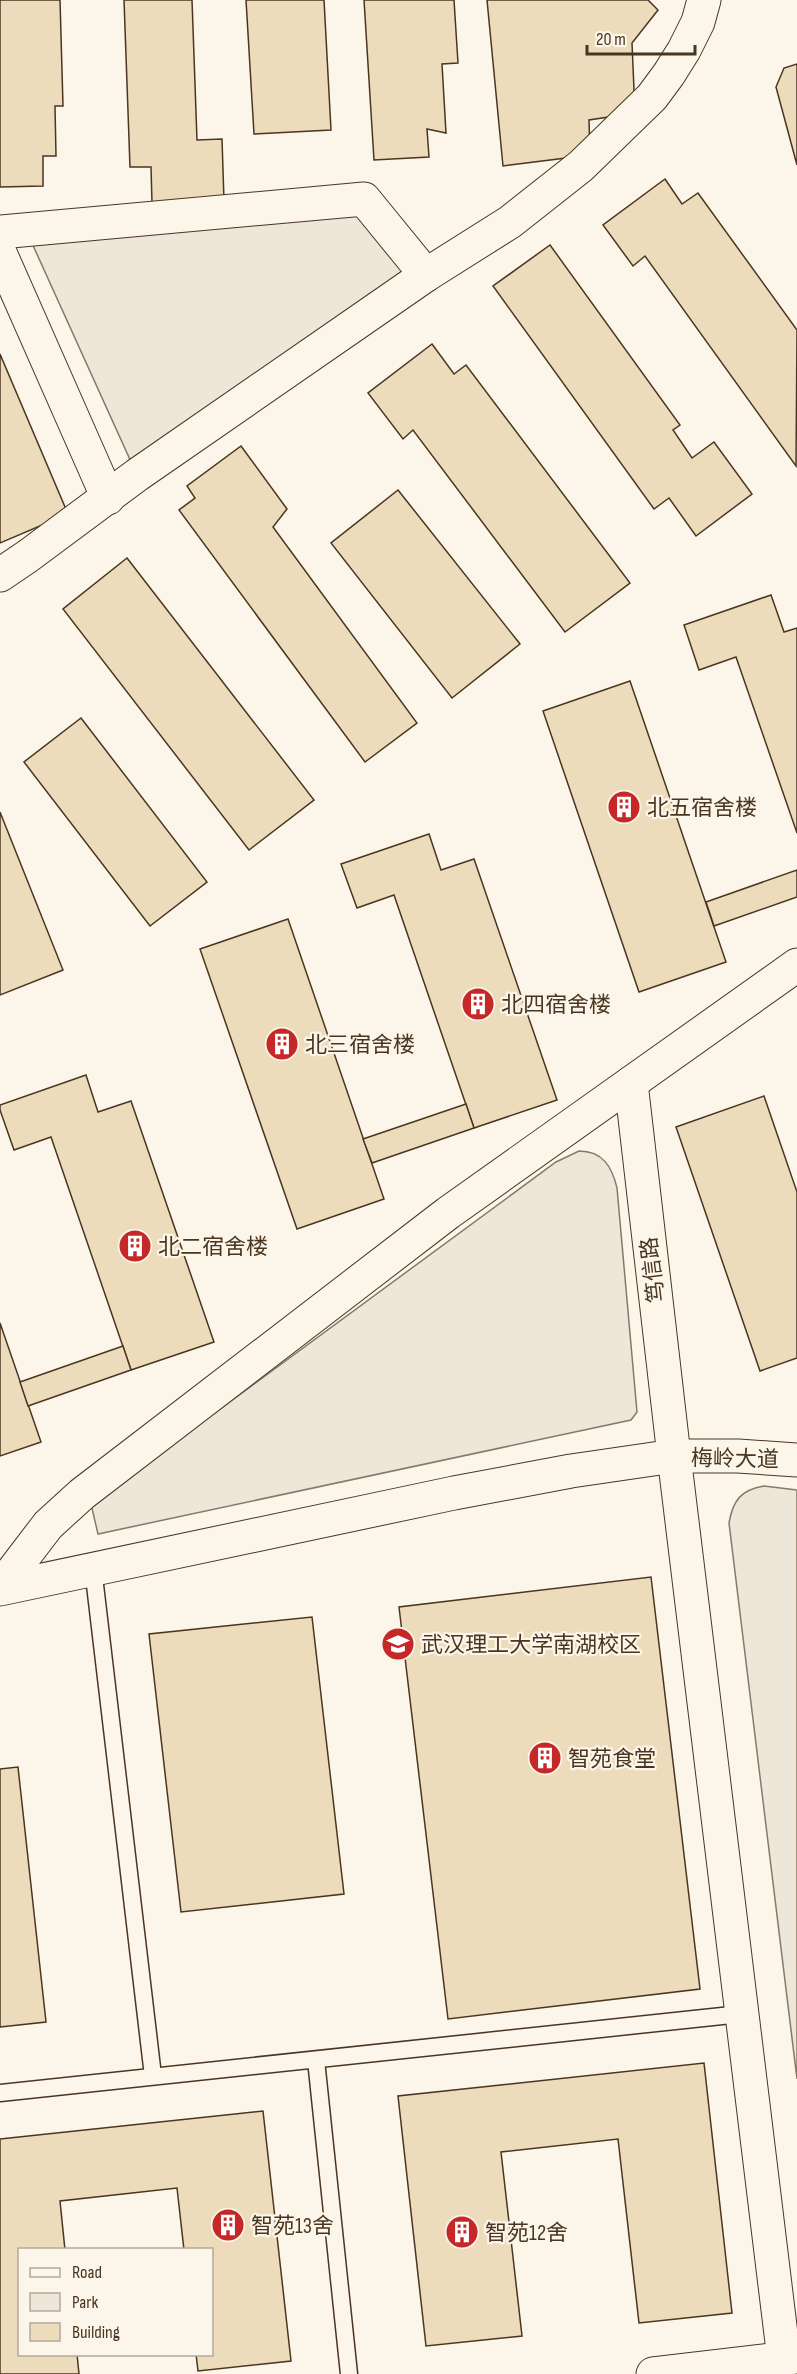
<svg xmlns="http://www.w3.org/2000/svg" width="797" height="2374" font-family="'Sofia Sans Condensed','Noto Sans SC',sans-serif">
  <style>
    .green { fill: #ede6d9; stroke: #887966; stroke-width: 1.5 }
    .building { fill: #ecdcbc; stroke: #4a3520; stroke-width: 1.5 }
    .lines { fill: none; stroke-linecap: round; stroke-linejoin: round }
    .lane-casing { stroke: #4a3520; stroke-width: 19 }
    .street-casing { stroke: #4a3520; stroke-width: 35 }
    .lane { stroke: #fbf6e9; stroke-width: 16 }
    .street { stroke: #fbf6e9; stroke-width: 33 }
    .labels { text-anchor: middle; stroke-width: 4.5; stroke-linejoin: round; paint-order: stroke }
    .poi-label { font-size: 22px; fill: #4a3520; stroke: #fbf6e9; text-anchor: start }
    .street-label { font-size: 22px; fill: #4a3520; stroke: #fbf6e9 }
  </style>
  <rect width="100%" height="100%" fill="#fbf6e9"/>
  <g class="green">
    <path d="M 364,199 L 426,275 L 137,475 L 26,230 Z"/>
    <path d="M 579,1151 C 603,1151 612,1167 617,1188 L 637,1412 L 631,1420 L 98,1534 L 91,1504 L 556,1162 Z"/>
    <path d="M 764,1486 L 797,1490 L 797,2079 L 729,1523 C 733,1500 741,1490 764,1486 Z"/>
  </g>
  <g class="building">
    <path d="M 0,0 L 60,0 L 63,106 L 55,106 L 56,156 L 43,156 L 43,186 L 0,187 Z"/>
    <path d="M 124,0 L 192,0 L 197,140 L 222,139 L 224,201 L 152,203 L 151,167 L 130,167 Z"/>
    <path d="M 246,0 L 324,0 L 331,130 L 254,134 Z"/>
    <path d="M 364,0 L 454,0 L 458,63 L 442,64 L 446,133 L 427,129 L 429,157 L 374,160 Z"/>
    <path d="M 487,0 L 648,0 L 658,10 L 632,43 L 635,113 L 589,120 L 590,155 L 503,166 Z"/>
    <path d="M 797,64 L 797,165 L 776,87 L 784,68 Z"/>
    <path d="M 665,179 L 682,204 L 698,193 L 797,330 L 796,466 L 645,256 L 633,266 L 603,225 Z"/>
    <path d="M 550,245 L 680,425 L 673,430 L 692,458 L 714,442 L 752,494 L 696,536 L 669,498 L 654,509 L 493,286 Z"/>
    <path d="M 432,344 L 454,374 L 466,365 L 630,583 L 565,632 L 413,430 L 403,439 L 368,393 Z"/>
    <path d="M 0,354 L 68,514 L 0,543 Z"/>
    <path d="M 241,446 L 287,509 L 273,527 L 417,723 L 365,762 L 179,510 L 195,498 L 187,486 Z"/>
    <path d="M 398,490 L 520,644 L 452,698 L 331,543 Z"/>
    <path d="M 127,558 L 314,800 L 249,850 L 63,609 Z"/>
    <path d="M 771,595 L 784,632 L 797,628 L 797,833 L 736,657 L 699,670 L 684,625 Z"/>
    <path d="M 630,681 L 726,962 L 639,992 L 543,711 Z"/>
    <path d="M 81,718 L 207,882 L 150,926 L 24,762 Z"/>
    <path d="M 0,812 L 63,970 L 0,995 Z"/>
    <path d="M 429,834 L 441,870 L 474,859 L 557,1100 L 474,1128 L 394,895 L 357,908 L 341,864 Z"/>
    <path d="M 797,870 L 797,897 L 714,926 L 706,902 Z"/>
    <path d="M 288,919 L 384,1199 L 297,1229 L 200,949 Z"/>
    <path d="M 86,1075 L 98,1112 L 131,1101 L 214,1342 L 131,1370 L 51,1137 L 14,1150 L 0,1110 L 0,1105 Z"/>
    <path d="M 764,1096 L 797,1192 L 797,1358 L 760,1371 L 676,1127 Z"/>
    <path d="M 466,1104 L 474,1128 L 372,1163 L 363,1139 Z"/>
    <path d="M 0,1323 L 41,1442 L 0,1456 Z"/>
    <path d="M 123,1346 L 131,1370 L 28,1406 L 20,1382 Z"/>
    <path d="M 651,1577 L 700,1989 L 448,2019 L 399,1607 Z"/>
    <path d="M 312,1617 L 344,1894 L 181,1912 L 149,1634 Z"/>
    <path d="M 18,1767 L 46,2022 L 0,2027 L 0,1769 Z"/>
    <path d="M 704,2063 L 732,2313 L 639,2323 L 618,2139 L 501,2152 L 522,2336 L 426,2346 L 398,2096 Z"/>
    <path d="M 263,2111 L 291,2361 L 198,2371 L 196,2354 L 212,2354 L 212,2250 L 184,2250 L 177,2188 L 60,2201 L 65,2250 L 20,2250 L 20,2354 L 77,2354 L 79,2374 L 0,2374 L 0,2139 Z"/>
  </g>
  <g class="lines">
    <defs>
      <g id="lane">
        <path d="M 93,1568 L 153,2076"/>
        <path d="M 316,2060 L 349,2374"/>
        <path d="M 0,2093 L 741,2014"/>
      </g>
      <g id="street">
        <path d="M 0,232 L 364,199 L 426,275"/>
        <path d="M 0,253 L 108,498"/>
        <path d="M 0,575 L 28,556 L 137,475 L 426,275 L 510,222 L 581,166 L 652,97 L 669,74 L 684,50 L 698,22 L 704,0"/>
        <path d="M 631,1083 L 674,1456 L 784,2359"/>
        <path d="M 0,1588 L 48,1525 L 82,1494 L 448,1213 L 797,965"/>
        <path d="M 0,1589 L 454,1493 L 571,1471 L 674,1456 L 738,1456 L 797,1460"/>
        <path d="M 653,2374 L 797,2357"/>
      </g>
    </defs>
    <use href="#lane" class="lane-casing"/>
    <use href="#street" class="street-casing"/>
    <use href="#lane" class="lane"/>
    <use href="#street" class="street"/>
  </g>
  <defs>
    <symbol id="building-disc" viewBox="-11 -11 22 22"><circle r="9.5" fill="#c62828" stroke="#fbf6e9"/><path d="M-4-6H4V6H1V3H-1V6H-4ZM-2.5-4.3h1.7v1.8h-1.7ZM.8-4.3h1.7v1.8H.8ZM-2.5-1h1.7V.8h-1.7ZM.8-1h1.7V.8H.8Z" fill="#fff"/></symbol>
    <symbol id="university-disc" viewBox="-11 -11 22 22"><circle r="9.5" fill="#c62828" stroke="#fbf6e9"/><path d="M0-5L7-2L0 1L-7-2ZM-4 1L0 2.5L4 1V4Q0 6-4 4Z" fill="#fff"/></symbol>
  </defs>
  <g fill-rule="evenodd">
    <use href="#building-disc" x="605" y="788" width="38" height="38"/>
    <use href="#building-disc" x="459" y="985" width="38" height="38"/>
    <use href="#building-disc" x="263" y="1025" width="38" height="38"/>
    <use href="#building-disc" x="116" y="1227" width="38" height="38"/>
    <use href="#university-disc" x="379" y="1625" width="38" height="38"/>
    <use href="#building-disc" x="526" y="1739" width="38" height="38"/>
    <use href="#building-disc" x="209" y="2206" width="38" height="38"/>
    <use href="#building-disc" x="443" y="2213" width="38" height="38"/>
  </g>
  <g class="labels">
    <g class="poi-label">
      <text x="647" y="815">北五宿舍楼</text>
      <text x="501" y="1012">北四宿舍楼</text>
      <text x="305" y="1052">北三宿舍楼</text>
      <text x="158" y="1254">北二宿舍楼</text>
      <text x="421" y="1652">武汉理工大学南湖校区</text>
      <text x="568" y="1766">智苑食堂</text>
      <text x="251" y="2233">智苑13舍</text>
      <text x="485" y="2240">智苑12舍</text>
    </g>
    <g class="street-label">
      <text transform="translate(652 1270) rotate(-97)" y="8">笃信路</text>
      <text transform="translate(735 1458) rotate(1)" y="8">梅岭大道</text>
    </g>
  </g>
  <rect x="18" y="2248" width="195" height="108" fill="#fbf6e9" stroke="#b4a999" stroke-width="1.5"/>
  <rect x="30" y="2268" width="30" height="9" fill="#fbf6e9" stroke="#b4a999" stroke-width="1.5"/>
  <text x="72" y="2278" font-size="18" fill="#4a3520">Road</text>
  <rect x="30" y="2293" width="30" height="18" fill="#ede6d9" stroke="#b4a999" stroke-width="1.5"/>
  <text x="72" y="2308" font-size="18" fill="#4a3520">Park</text>
  <rect x="30" y="2323" width="30" height="18" fill="#ecdcbc" stroke="#b4a999" stroke-width="1.5"/>
  <text x="72" y="2338" font-size="18" fill="#4a3520">Building</text>
  <path d="M587 45v9h108v-9" fill="none" stroke="#4a3520" stroke-width="3"/>
  <text x="596" y="45" font-size="18" fill="#4a3520" stroke="#fbf6e9" stroke-width="4.5" paint-order="stroke">20 m</text>
</svg>
